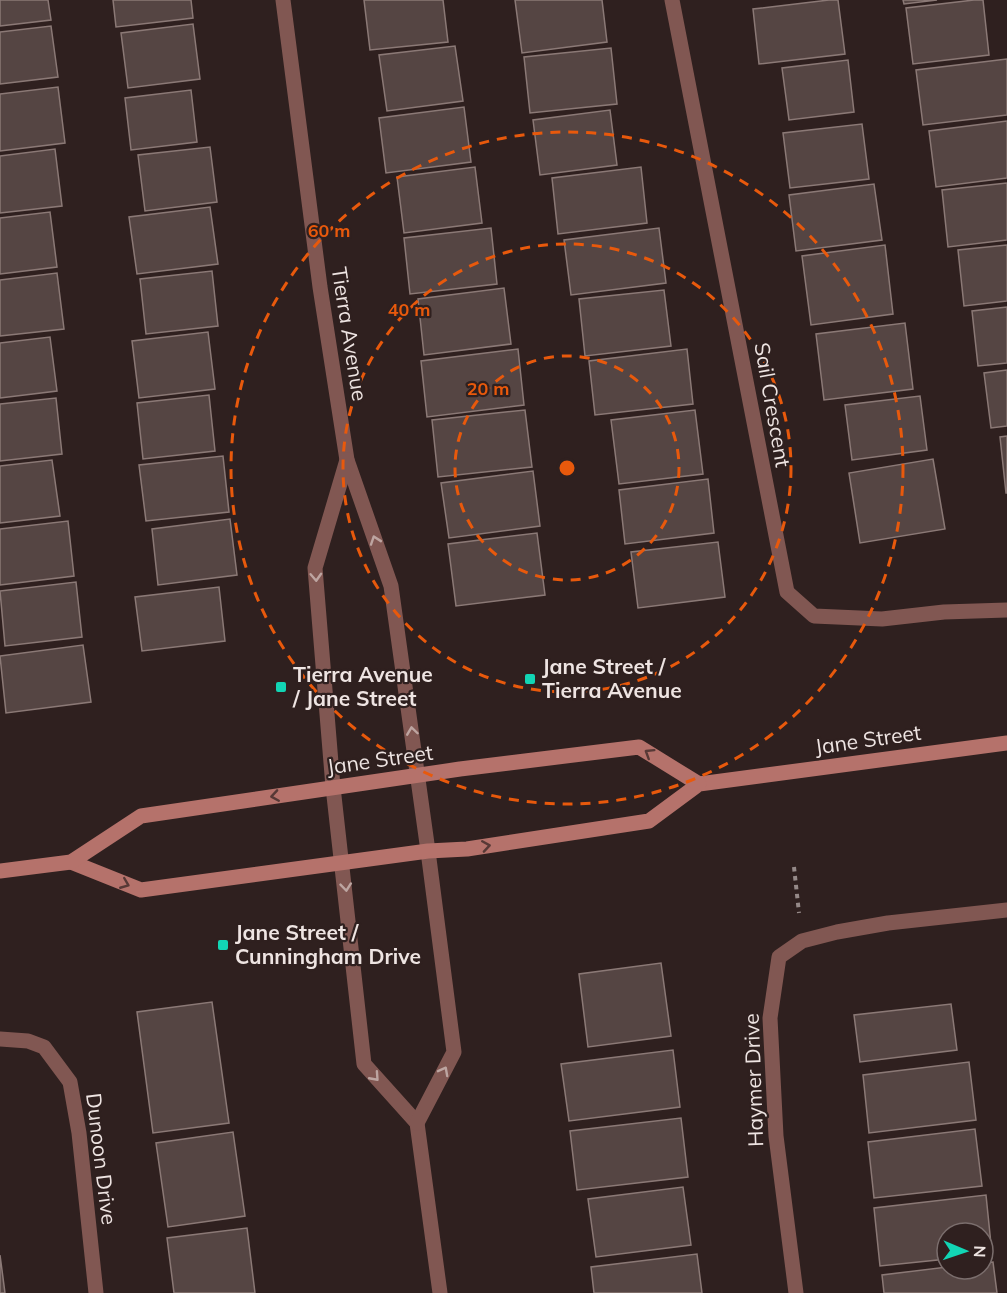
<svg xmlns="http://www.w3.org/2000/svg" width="1007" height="1293" font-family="Mulish,sans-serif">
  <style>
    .building { fill: #554543; stroke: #8b7976; stroke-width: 1.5 }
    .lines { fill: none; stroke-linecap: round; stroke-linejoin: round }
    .path { stroke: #958988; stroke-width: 4; stroke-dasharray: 4.5 4.5; stroke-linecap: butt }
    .minor { stroke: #815752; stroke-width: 15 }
    .tertiary { stroke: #815752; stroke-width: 15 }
    .secondary { stroke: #b5726b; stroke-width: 15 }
    .oneway { stroke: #bda5a1 }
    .oneway2 { stroke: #573936 }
    .ring { fill: none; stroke: #e8590c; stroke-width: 3; stroke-dasharray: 10 8 }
    .poi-dot { fill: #12d5b4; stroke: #2f201f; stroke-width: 2 }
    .labels { text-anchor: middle; stroke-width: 4.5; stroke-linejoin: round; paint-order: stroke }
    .street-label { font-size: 21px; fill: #eee4e2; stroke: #2f201f }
    .poi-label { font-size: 21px; font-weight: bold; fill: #eee4e2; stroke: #2f201f; text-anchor: start }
    .centre { fill: #e8590c; stroke: #2f201f; stroke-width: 3 }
    .ring-label { font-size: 18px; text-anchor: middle; font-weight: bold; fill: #e8590c; stroke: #2f201f; stroke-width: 4.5; stroke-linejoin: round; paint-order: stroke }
  </style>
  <rect width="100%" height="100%" fill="#2f201f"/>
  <g class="building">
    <path d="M 0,0 L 48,0 L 51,20 L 0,26 Z"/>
    <path d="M 113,0 L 191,0 L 193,18 L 116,27 Z"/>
    <path d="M 364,0 L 443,0 L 448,42 L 370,50 Z"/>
    <path d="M 515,0 L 602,0 L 607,42 L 522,53 Z"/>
    <path d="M 829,0 L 838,0 L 845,54 L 759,64 L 753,9 Z"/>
    <path d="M 903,0 L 937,0 L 904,4 Z"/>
    <path d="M 974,0 L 983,0 L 989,55 L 913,64 L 906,8 Z"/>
    <path d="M 193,24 L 200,79 L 128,88 L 121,33 Z"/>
    <path d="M 51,26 L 58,77 L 0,84 L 0,32 Z"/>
    <path d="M 455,46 L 463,101 L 387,111 L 379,55 Z"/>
    <path d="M 611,48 L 617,104 L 530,113 L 524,57 Z"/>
    <path d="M 1007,59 L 1007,115 L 923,125 L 916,70 Z"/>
    <path d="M 848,60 L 854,112 L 789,120 L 782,68 Z"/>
    <path d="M 58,87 L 65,143 L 0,151 L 0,94 Z"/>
    <path d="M 191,90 L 197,142 L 131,150 L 125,98 Z"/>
    <path d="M 464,107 L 471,162 L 386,173 L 379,118 Z"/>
    <path d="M 610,110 L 617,165 L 540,175 L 533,120 Z"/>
    <path d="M 1007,121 L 1007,178 L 936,187 L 929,131 Z"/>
    <path d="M 862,124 L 869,179 L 790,188 L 783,133 Z"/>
    <path d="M 210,147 L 217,202 L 145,211 L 138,155 Z"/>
    <path d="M 55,149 L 62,206 L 0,213 L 0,156 Z"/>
    <path d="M 475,167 L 482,223 L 404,233 L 397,177 Z"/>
    <path d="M 641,167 L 647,223 L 558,234 L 552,178 Z"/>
    <path d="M 1007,183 L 1007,240 L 948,247 L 942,190 Z"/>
    <path d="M 874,184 L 882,240 L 796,251 L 789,195 Z"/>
    <path d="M 210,207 L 218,264 L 137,274 L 129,217 Z"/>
    <path d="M 50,212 L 57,267 L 0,274 L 0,218 Z"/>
    <path d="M 491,228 L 497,284 L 410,294 L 404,238 Z"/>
    <path d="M 659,228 L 666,283 L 571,295 L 564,240 Z"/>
    <path d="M 885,245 L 893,314 L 811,325 L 802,256 Z"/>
    <path d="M 1007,245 L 1007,301 L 964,306 L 958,250 Z"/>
    <path d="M 212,271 L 218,326 L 146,334 L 140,279 Z"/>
    <path d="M 57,273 L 64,329 L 0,336 L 0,280 Z"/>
    <path d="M 504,288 L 511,344 L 424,355 L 418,299 Z"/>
    <path d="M 664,290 L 671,346 L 585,356 L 579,299 Z"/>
    <path d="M 1007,307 L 1007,363 L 978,366 L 972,311 Z"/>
    <path d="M 905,323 L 913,389 L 824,400 L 816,334 Z"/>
    <path d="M 208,332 L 215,389 L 139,398 L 132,341 Z"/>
    <path d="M 50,337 L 57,391 L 0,398 L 0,343 Z"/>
    <path d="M 518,349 L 524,405 L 427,417 L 421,361 Z"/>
    <path d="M 687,349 L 693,404 L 595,415 L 589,361 Z"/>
    <path d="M 1007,370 L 1007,426 L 991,428 L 984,373 Z"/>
    <path d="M 209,395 L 215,451 L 143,459 L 137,403 Z"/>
    <path d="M 920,396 L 927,450 L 852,460 L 845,405 Z"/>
    <path d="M 56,398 L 62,454 L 0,461 L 0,404 Z"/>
    <path d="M 525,410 L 532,467 L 438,477 L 432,420 Z"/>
    <path d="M 695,410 L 703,474 L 619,484 L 611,420 Z"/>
    <path d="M 1007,436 L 1007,493 L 1006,493 L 1000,437 Z"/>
    <path d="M 223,456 L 229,512 L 146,521 L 139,465 Z"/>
    <path d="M 933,459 L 945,529 L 860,543 L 849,473 Z"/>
    <path d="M 52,460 L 60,516 L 0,523 L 0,466 Z"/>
    <path d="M 533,471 L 540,526 L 449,538 L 441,483 Z"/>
    <path d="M 708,479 L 714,533 L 625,544 L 619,490 Z"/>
    <path d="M 230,519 L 237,575 L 158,585 L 152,529 Z"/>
    <path d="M 68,521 L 74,576 L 0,585 L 0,529 Z"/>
    <path d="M 537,533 L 545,595 L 456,606 L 448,544 Z"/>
    <path d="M 718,542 L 725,597 L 638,608 L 631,552 Z"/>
    <path d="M 76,582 L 82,637 L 5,646 L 0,591 Z"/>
    <path d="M 219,587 L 225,641 L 142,651 L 135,597 Z"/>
    <path d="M 83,645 L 91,702 L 6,713 L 0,656 Z"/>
    <path d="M 661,963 L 671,1036 L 588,1047 L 579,974 Z"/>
    <path d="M 212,1002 L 229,1123 L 153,1133 L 137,1012 Z"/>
    <path d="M 951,1004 L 957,1050 L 860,1062 L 854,1015 Z"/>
    <path d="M 673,1050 L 680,1107 L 569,1121 L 561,1064 Z"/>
    <path d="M 969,1062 L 976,1120 L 869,1133 L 863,1075 Z"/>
    <path d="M 681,1118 L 688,1177 L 577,1190 L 570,1131 Z"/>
    <path d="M 975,1129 L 982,1186 L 874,1198 L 868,1142 Z"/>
    <path d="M 233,1132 L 245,1216 L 168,1227 L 156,1143 Z"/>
    <path d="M 683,1187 L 691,1245 L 596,1257 L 588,1199 Z"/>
    <path d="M 986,1195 L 992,1254 L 983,1255 L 983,1233 L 947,1233 L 947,1259 L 880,1266 L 874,1208 Z"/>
    <path d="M 247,1228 L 255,1293 L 174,1293 L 167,1238 Z"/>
    <path d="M 697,1254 L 702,1293 L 594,1293 L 591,1267 Z"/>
    <path d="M 0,1255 L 5,1293 L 0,1293 Z"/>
    <path d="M 993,1262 L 997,1293 L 884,1293 L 882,1275 L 947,1267 L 947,1269 L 983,1269 L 983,1263 Z"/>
  </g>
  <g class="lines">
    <path class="path" d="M 794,867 L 799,913"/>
    <g class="minor">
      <path d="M 283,0 L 320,287 L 347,460 L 391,586 L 428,851"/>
      <path d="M 672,0 L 787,592 L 814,616 L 882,619 L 944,612 L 1007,610"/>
      <path d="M 333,787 L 315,568 L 347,460"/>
      <path d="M 0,1039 L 28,1041 L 44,1047 L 70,1082 L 79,1133 L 96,1293"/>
      <path d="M 796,1293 L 776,1136 L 770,1018 L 779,957 L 802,941 L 837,932 L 888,923 L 1007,910"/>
    </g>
    <g class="tertiary">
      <path d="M 333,787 L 364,1064 L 417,1123 L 440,1293"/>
      <path d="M 417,1123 L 454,1052 L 428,851"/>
    </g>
    <g class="secondary">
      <path d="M 71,862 L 141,890 L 428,851 L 467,849 L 649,821 L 699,784 L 1007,743"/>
      <path d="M 0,871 L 71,862 L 141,816 L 460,769 L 639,747 L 699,784"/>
    </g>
  </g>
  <defs><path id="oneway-chevron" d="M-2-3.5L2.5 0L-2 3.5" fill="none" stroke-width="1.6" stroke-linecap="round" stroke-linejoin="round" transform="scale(1.5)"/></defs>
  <g class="oneway">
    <use href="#oneway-chevron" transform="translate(375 540) rotate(-109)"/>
    <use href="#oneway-chevron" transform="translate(316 577) rotate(87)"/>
    <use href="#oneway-chevron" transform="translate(412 731) rotate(-98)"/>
    <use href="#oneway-chevron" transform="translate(346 887) rotate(84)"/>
    <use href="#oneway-chevron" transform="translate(444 1071) rotate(-62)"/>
    <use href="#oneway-chevron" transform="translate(375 1077) rotate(48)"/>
  </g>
  <g class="oneway2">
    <use href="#oneway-chevron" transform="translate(649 753) rotate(-148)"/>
    <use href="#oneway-chevron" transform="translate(275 796) rotate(171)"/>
    <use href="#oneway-chevron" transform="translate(486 846) rotate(-9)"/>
    <use href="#oneway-chevron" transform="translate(125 884) rotate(22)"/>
  </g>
  <g class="ring">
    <circle cx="567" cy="468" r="112"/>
    <circle cx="567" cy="468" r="224"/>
    <circle cx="567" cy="468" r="336"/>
  </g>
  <g class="poi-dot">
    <rect x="524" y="673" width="12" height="12" rx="3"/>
    <rect x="275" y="681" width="12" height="12" rx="3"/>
    <rect x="217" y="939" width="12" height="12" rx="3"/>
  </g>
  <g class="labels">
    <g class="street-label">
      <text transform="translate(349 334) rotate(81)" y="7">Tierra Avenue</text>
      <text transform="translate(772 405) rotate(80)" y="7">Sail Crescent</text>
      <text transform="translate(868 740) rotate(-8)" y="7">Jane Street</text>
      <text transform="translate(380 760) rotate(-8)" y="7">Jane Street</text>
      <text transform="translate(754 1080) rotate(-92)" y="7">Haymer Drive</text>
      <text transform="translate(101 1159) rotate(83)" y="7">Dunoon Drive</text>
    </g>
    <g class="poi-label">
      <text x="542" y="674">Jane Street /<tspan x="542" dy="24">Tierra Avenue</tspan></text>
      <text x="293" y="682">Tierra Avenue<tspan x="293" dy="24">/ Jane Street</tspan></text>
      <text x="235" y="940">Jane Street /<tspan x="235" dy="24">Cunningham Drive</tspan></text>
    </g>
  </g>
  <circle cx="567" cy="468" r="9" class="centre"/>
  <g class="ring-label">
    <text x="329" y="237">60 m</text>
    <text x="409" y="316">40 m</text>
    <text x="488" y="395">20 m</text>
  </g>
  <g transform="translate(965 1251) rotate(92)"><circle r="28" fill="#2f201f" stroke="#7b6e6d" stroke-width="1.5"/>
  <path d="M0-4.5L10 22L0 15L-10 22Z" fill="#12d5b4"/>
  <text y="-9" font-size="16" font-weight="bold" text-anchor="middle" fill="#eee4e2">N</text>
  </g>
</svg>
